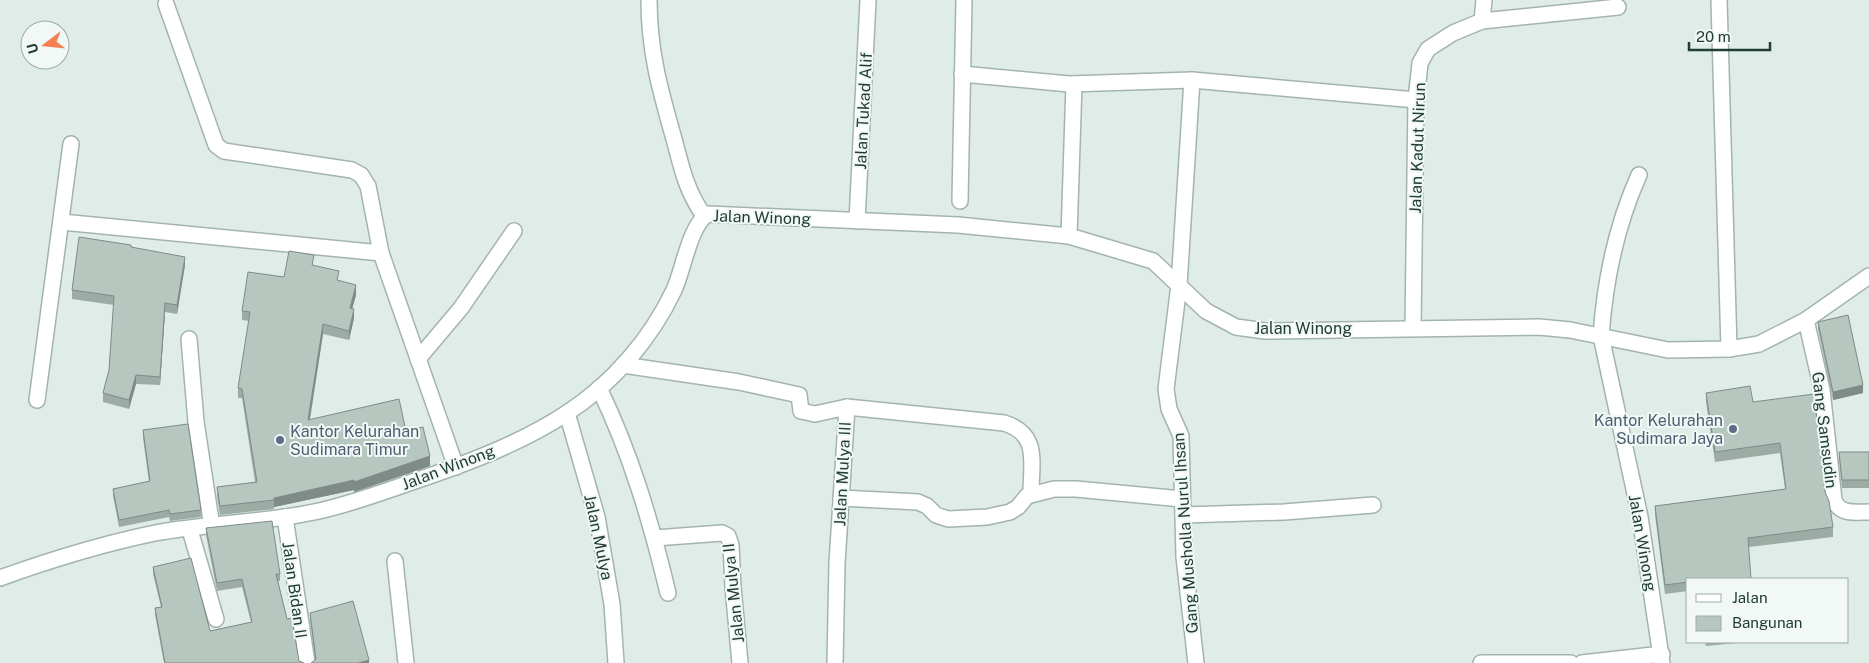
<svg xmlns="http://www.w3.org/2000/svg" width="1869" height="663" font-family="'Public Sans',sans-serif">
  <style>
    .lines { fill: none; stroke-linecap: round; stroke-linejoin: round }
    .street-casing { stroke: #a3b4ae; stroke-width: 18 }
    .street { stroke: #fff; stroke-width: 15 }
    .wall { fill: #9daba5 }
    .shaded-wall { fill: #7f8b86 }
    .building { fill: #b6c7c0; stroke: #7f8b86 }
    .service-dot { fill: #5c6f8a; stroke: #f1f8f5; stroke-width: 2 }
    .labels { text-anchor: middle; stroke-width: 4; stroke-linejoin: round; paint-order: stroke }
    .street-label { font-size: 16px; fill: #203d36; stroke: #f1f8f5 }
    .service-label { font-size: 16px; fill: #4e5e75; stroke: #f1f8f5; text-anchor: end }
  </style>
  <rect width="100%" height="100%" fill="#e0ece7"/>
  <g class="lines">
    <defs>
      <g id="street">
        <path d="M 649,0 C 649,51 660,90 674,139 C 682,169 686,190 704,216"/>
        <path d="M 1719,0 L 1729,349"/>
        <path d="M 166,4 L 216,145 L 224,151 L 352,170 L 361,175 L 368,186 L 381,253 L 456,467"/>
        <path d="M 1482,21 L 1484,0"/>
        <path d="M 962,74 L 1069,84 L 1192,80 L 1416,100"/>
        <path d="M 1192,80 L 1179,285 L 1166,389 L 1169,409 L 1181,436 L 1184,557 L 1196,663"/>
        <path d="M 1639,175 C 1616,226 1605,280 1601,336 L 1640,517 L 1662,663"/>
        <path d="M 960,201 L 964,0"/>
        <path d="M 857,221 L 868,0"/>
        <path d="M 62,222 L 381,253"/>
        <path d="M 1069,236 L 1074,84"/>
        <path d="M 1806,320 L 1822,390 L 1834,500 C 1840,515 1855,512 1869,512"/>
        <path d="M 1413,327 L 1416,100 L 1420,63 L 1428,49 L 1453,33 L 1482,21 L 1618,7"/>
        <path d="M 189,339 L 196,422 L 212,527"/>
        <path d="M 418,359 L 461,308 L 514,231"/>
        <path d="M 623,365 L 739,382 L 799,395 L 801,411 L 815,414 L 847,407 L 1004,423 C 1040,434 1031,462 1031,494"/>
        <path d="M 599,388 C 631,454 651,522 668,593"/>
        <path d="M 37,400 L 71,144"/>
        <path d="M 567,413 L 597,517 L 612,604 L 616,663"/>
        <path d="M 841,498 L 918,502 L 927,506 L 936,515 L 948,519 L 987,517 L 1010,512 L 1018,507 L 1027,496 L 1054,489 L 1076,489 L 1182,499"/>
        <path d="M 1183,515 L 1284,512 L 1373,505"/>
        <path d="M 285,517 L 307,663"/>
        <path d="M 190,530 L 216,619"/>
        <path d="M 655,538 L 722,533 L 728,536 L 731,545 L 733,587 L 740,663"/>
        <path d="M 395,561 L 406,663"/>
        <path d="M 0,578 C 50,560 102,544 155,533 C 209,523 265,523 319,511 C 350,504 381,493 412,482 C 465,464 520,444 567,413 C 612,384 651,339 674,290 C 683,271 690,224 708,214 L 958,225 L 1069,236 L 1153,261 L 1206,311 L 1236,327 L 1265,331 L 1539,327 L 1570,330 L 1668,350 L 1729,349 L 1759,344 L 1806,320 L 1869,276"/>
        <path d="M 835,663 L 837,563 L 847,407"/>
        <path d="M 1481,663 L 1571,663"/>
        <path d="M 1582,663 L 1662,654"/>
      </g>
    </defs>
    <use href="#street" class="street-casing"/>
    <use href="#street" class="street"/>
  </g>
  <g class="wall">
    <path d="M 131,247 L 185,265 L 177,314 L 165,312 L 160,385 L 136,384 L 129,409 L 103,402 L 103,393 L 109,370 L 114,305 L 72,299 L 72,290 Z"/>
    <path d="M 313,266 L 339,281 L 356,295 L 352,308 L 354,318 L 349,340 L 323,334 L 310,420 L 406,431 L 430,466 L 354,492 L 354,490 L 274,507 L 274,509 L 220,515 L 217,496 L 217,487 L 255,482 L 242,398 L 238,398 L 238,388 L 249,321 L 242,320 L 242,311 L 284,277 Z"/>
    <path d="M 1818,322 L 1863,393 L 1833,400 L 1818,329 Z"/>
    <path d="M 1706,393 L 1753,402 L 1825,492 L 1833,527 L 1833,537 L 1749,547 L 1688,579 L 1688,591 L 1665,594 L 1655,515 L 1655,506 L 1785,489 L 1780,453 L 1715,462 L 1706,402 Z"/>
    <path d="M 143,430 L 201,510 L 201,517 L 170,521 L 169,517 L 119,527 L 113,496 L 113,489 L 149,482 L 143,438 Z"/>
    <path d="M 1839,452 L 1869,452 L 1869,488 L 1842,488 L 1839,460 Z"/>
    <path d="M 206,528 L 280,574 L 280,581 L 278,581 L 287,619 L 299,661 L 304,663 L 164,663 L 155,615 L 155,608 L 161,607 L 153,574 L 153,567 L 210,631 L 251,622 L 242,587 L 217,591 L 206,535 Z"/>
    <path d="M 310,613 L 369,663 L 315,659 L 310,620 Z"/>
    <path d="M 1705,642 L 1747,642 L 1706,646 Z"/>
  </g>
  <g class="shaded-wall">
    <path d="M 185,257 L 185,265 L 177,314 L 177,305 Z"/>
    <path d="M 356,285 L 356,295 L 350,317 L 350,308 Z"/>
    <path d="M 165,303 L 165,312 L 160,385 L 160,377 Z"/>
    <path d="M 354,309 L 354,318 L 349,340 L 349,331 Z"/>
    <path d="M 323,324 L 323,334 L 308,429 L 308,420 Z"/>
    <path d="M 136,375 L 136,384 L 129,409 L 129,400 Z"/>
    <path d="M 1863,385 L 1863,393 L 1833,400 L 1833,392 Z"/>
    <path d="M 430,456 L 430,466 L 354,492 L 354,482 Z"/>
    <path d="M 354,480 L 354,490 L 274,507 L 274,498 Z"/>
    <path d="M 369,660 L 369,663 L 358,663 Z"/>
  </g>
  <g class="building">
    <path d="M 79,237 L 131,245 L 131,247 L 185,257 L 177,305 L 165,303 L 160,377 L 136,375 L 129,400 L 103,393 L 109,370 L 114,296 L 72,290 Z"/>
    <path d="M 289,251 L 314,255 L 312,265 L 339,271 L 337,280 L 356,285 L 350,308 L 354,309 L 349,331 L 323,324 L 308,420 L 399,399 L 406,431 L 423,427 L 430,456 L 354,482 L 354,480 L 274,498 L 274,500 L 220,506 L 217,487 L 257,482 L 242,389 L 238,388 L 250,312 L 242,311 L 248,272 L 284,277 Z"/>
    <path d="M 1848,315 L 1863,385 L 1833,392 L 1818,322 Z"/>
    <path d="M 1750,386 L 1753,402 L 1814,394 L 1825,492 L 1829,501 L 1833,527 L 1748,538 L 1751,579 L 1688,579 L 1688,582 L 1665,585 L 1655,506 L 1786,489 L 1780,443 L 1715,452 L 1706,393 Z"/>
    <path d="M 188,424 L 201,510 L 170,514 L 169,510 L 119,520 L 113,489 L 150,481 L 143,430 Z"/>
    <path d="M 1839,452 L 1869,452 L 1869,480 L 1842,480 Z"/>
    <path d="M 272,521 L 280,574 L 276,574 L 287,619 L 292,618 L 299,661 L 304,663 L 165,663 L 155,608 L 162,607 L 153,567 L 191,558 L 210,631 L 252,622 L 242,579 L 217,583 L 206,528 Z"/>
    <path d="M 353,601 L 369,660 L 358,663 L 311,663 L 316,659 L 310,613 Z"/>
  </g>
  <g class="service-dot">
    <circle cx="1733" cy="429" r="5"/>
    <circle cx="280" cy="440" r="5"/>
  </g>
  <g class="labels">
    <g class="street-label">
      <text transform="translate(863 111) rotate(-87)" y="6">Jalan Tukad Alif</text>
      <text transform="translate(1417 148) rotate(-88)" y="6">Jalan Kadut Nirun</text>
      <text transform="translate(762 217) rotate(2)" y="6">Jalan Winong</text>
      <text x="1303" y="334">Jalan Winong</text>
      <text transform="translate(1825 430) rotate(83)" y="6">Gang Samsudin</text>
      <text transform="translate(448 467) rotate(-21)" y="6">Jalan Winong</text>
      <text transform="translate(842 474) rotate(-87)" y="6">Jalan Mulya III</text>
      <text transform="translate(1185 533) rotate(-94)" y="6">Gang Musholla Nurul Ihsan</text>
      <text transform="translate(599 537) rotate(78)" y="6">Jalan Mulya</text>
      <text transform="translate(1643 543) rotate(80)" y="6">Jalan Winong</text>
      <text transform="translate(295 590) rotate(82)" y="6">Jalan Bidan II</text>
      <text transform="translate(733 593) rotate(-96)" y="6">Jalan Mulya II</text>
    </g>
    <g class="service-label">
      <text x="1723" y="426">Kantor Kelurahan<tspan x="1723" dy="18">Sudimara Jaya</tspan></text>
      <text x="290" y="437" text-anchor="start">Kantor Kelurahan<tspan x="290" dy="18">Sudimara Timur</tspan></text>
    </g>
  </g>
  <rect x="1686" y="578" width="162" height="65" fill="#f1f8f5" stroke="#9dada9"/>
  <rect x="1696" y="594" width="25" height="8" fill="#ffffff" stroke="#9dada9"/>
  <text x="1732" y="603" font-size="15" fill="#203d36">Jalan</text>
  <rect x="1696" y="616" width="25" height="15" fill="#b6c7c0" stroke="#9dada9"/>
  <text x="1732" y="628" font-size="15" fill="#203d36">Bangunan</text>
  <g transform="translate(45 45) rotate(254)"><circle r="24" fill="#f1f8f5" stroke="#9dada9"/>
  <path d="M0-4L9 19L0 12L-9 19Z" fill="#f87f52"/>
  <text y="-8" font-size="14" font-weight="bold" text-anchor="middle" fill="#203d36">U</text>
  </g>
  <path d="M1689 42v8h81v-8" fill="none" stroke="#203d36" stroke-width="2.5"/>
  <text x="1696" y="42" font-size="15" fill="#203d36" stroke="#f1f8f5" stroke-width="4" paint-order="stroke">20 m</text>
</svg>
